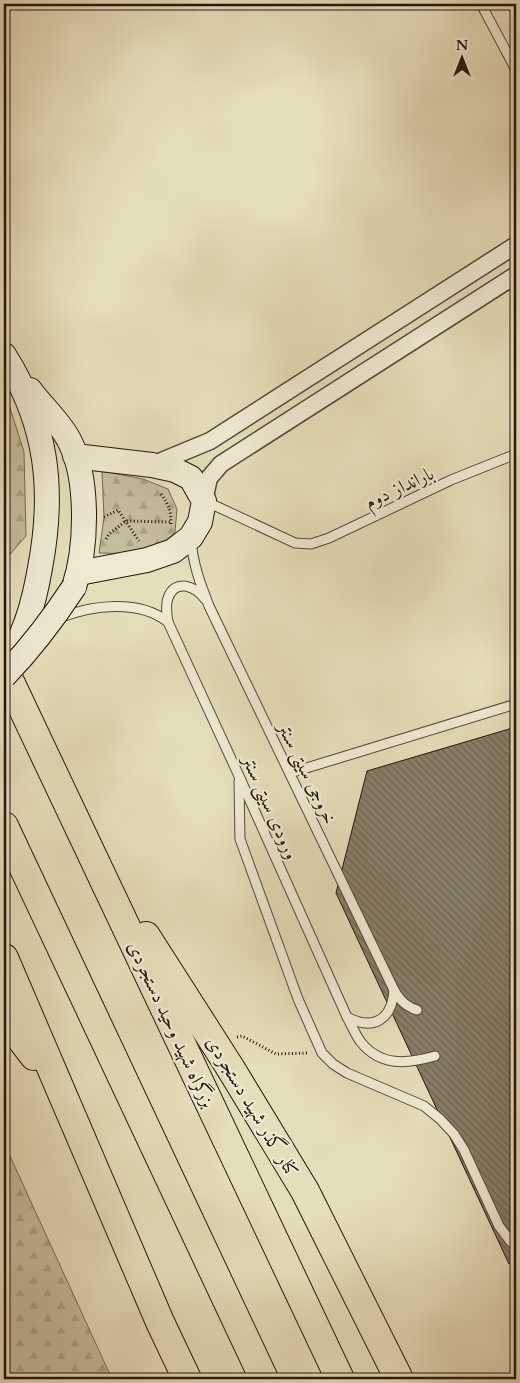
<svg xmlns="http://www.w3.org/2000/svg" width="520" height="1383" font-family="Cardo,Amiri,serif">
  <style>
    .forest { fill: url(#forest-firs); stroke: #746856 }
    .building { fill: url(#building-back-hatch); stroke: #23160e }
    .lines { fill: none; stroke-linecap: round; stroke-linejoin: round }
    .service-casing { stroke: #544839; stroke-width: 11 }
    .minor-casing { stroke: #544839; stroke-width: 19 }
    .secondary-casing { stroke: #23160e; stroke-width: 26 }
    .trunk-casing { stroke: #23160e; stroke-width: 30 }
    .path { stroke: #23160e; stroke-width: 3; stroke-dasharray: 1 2.5; stroke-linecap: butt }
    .service { stroke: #efe9d2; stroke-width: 9 }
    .minor { stroke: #efe9d2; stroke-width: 16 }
    .secondary { stroke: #efe9d2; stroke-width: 24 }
    .trunk { stroke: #e6ddba; stroke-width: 28 }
    .secondary-bridge-casing { stroke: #23160e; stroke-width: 26; stroke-linecap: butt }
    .secondary-bridge { stroke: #efe9d2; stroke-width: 24 }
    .labels { text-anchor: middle; stroke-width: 4.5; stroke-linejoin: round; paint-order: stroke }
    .street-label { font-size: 19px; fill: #23160e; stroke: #efe9d2 }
  </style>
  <defs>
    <pattern id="forest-firs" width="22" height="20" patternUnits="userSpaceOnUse" patternTransform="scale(1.25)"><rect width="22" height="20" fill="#c5bb9d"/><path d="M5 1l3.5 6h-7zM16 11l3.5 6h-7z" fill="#a9a086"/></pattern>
    <pattern id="building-back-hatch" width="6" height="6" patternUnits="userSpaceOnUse" patternTransform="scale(1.25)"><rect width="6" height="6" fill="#887d67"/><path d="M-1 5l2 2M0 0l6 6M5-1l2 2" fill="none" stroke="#6f6553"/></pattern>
  </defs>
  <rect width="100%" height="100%" fill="#e6ddba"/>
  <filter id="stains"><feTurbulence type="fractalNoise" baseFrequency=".004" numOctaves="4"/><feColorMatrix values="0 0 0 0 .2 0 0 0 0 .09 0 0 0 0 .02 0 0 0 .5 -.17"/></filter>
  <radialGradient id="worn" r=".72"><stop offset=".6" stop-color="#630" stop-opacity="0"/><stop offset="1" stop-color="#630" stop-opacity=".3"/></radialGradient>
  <g class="forest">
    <path d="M 4,389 L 24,452 L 26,536 L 4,561 Z"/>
    <path d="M 102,471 L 143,479 L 168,489 L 177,509 L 175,532 L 160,546 L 134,554 L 99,553 L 104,517 Z"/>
    <path d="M 4,1143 L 112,1379 L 4,1379 Z"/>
  </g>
  <path class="building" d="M 516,727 L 516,1262 L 509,1264 L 336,893 L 367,771 Z"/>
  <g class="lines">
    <defs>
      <g id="service">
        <path d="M 481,4 L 516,70"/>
        <path d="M 205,501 L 295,543 L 311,544 L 329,538 L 451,480 L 516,454"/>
        <path d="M 191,540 C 193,564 200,583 209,606 L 394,990 C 400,1000 405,1006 417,1010"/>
        <path d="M 59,618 C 92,605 139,599 168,622 L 239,776 L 347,1017 C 351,1024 355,1034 360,1041 C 380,1067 407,1064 435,1056"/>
        <path d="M 168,622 C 167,614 165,606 168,598 C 175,578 195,586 205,599"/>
        <path d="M 290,773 L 516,704"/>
        <path d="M 239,781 L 240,839 L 298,999 L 322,1053 L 333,1064 L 347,1073 L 424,1106 L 440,1119 L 454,1134 L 464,1150 L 499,1226 L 511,1242 L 516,1244"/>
        <path d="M 347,1017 C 373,1031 392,1020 394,990"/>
      </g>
      <g id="minor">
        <path d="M 152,465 L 210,441 L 516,245"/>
        <path d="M 204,501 L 209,478 L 221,464 L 516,275"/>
      </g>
      <g id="secondary">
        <path d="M 4,355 C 47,423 55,489 40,568 C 33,608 25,633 4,668"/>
        <path d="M 30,390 C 43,408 61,423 70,442 C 89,480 87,548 74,587"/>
        <path d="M 75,456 L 152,465 L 175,470 L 191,478 L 204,501 L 200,522 L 191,537 L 173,551 L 147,560 L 79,573"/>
      </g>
      <g id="trunk">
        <path d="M 4,669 L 340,1379"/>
        <path d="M 4,826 L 264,1379"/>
        <path d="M 146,936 L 231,1069 L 305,1191 L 399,1379"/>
        <path d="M 4,958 L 160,1322 L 187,1379"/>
        <path d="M 4,1017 L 34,1056"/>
      </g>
    </defs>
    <use href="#service" class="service-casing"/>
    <use href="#minor" class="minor-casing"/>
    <use href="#secondary" class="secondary-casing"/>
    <use href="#trunk" class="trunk-casing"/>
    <g class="path">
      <path d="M 161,494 C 169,505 171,511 171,525"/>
      <path d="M 104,517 L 118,510 L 139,541"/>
      <path d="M 106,539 L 109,534 L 126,521 L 171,522"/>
      <path d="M 237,1037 L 242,1036 L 276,1054 L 308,1053"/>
    </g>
    <use href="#service" class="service"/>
    <use href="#minor" class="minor"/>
    <use href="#secondary" class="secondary"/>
    <use href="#trunk" class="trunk"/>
    <defs>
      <path id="secondary-bridge" d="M 4,676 C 31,648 53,619 74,587"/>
    </defs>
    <use href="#secondary-bridge" class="secondary-bridge-casing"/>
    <use href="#secondary-bridge" class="secondary-bridge"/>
  </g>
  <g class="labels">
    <g class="street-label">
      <text transform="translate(399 487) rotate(-25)" y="7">بارانداز دوم</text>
      <text transform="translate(308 773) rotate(64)" y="7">خروجی سیتی سنتر</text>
      <text transform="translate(271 807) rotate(66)" y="7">ورودی سیتی سنتر</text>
      <text transform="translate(172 1024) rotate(65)" y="7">بزرگراه شهید وحید دستجردی</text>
      <text transform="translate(253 1106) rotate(59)" y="7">کنار گذر شهید دستجردی</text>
    </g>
  </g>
  <rect width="520" height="1383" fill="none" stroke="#e6ddba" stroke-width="20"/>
  <rect x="5" y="5" width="510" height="1373" fill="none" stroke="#23160e" stroke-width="2.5"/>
  <rect x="10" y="10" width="500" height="1363" fill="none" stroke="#23160e"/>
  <g transform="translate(462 58)" stroke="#efe9d2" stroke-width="4" paint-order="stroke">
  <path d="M0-4L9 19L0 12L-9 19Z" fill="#23160e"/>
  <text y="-8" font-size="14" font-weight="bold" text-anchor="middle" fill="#23160e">N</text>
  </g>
  <rect width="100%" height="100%" filter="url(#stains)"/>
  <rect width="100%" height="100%" fill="url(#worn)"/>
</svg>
